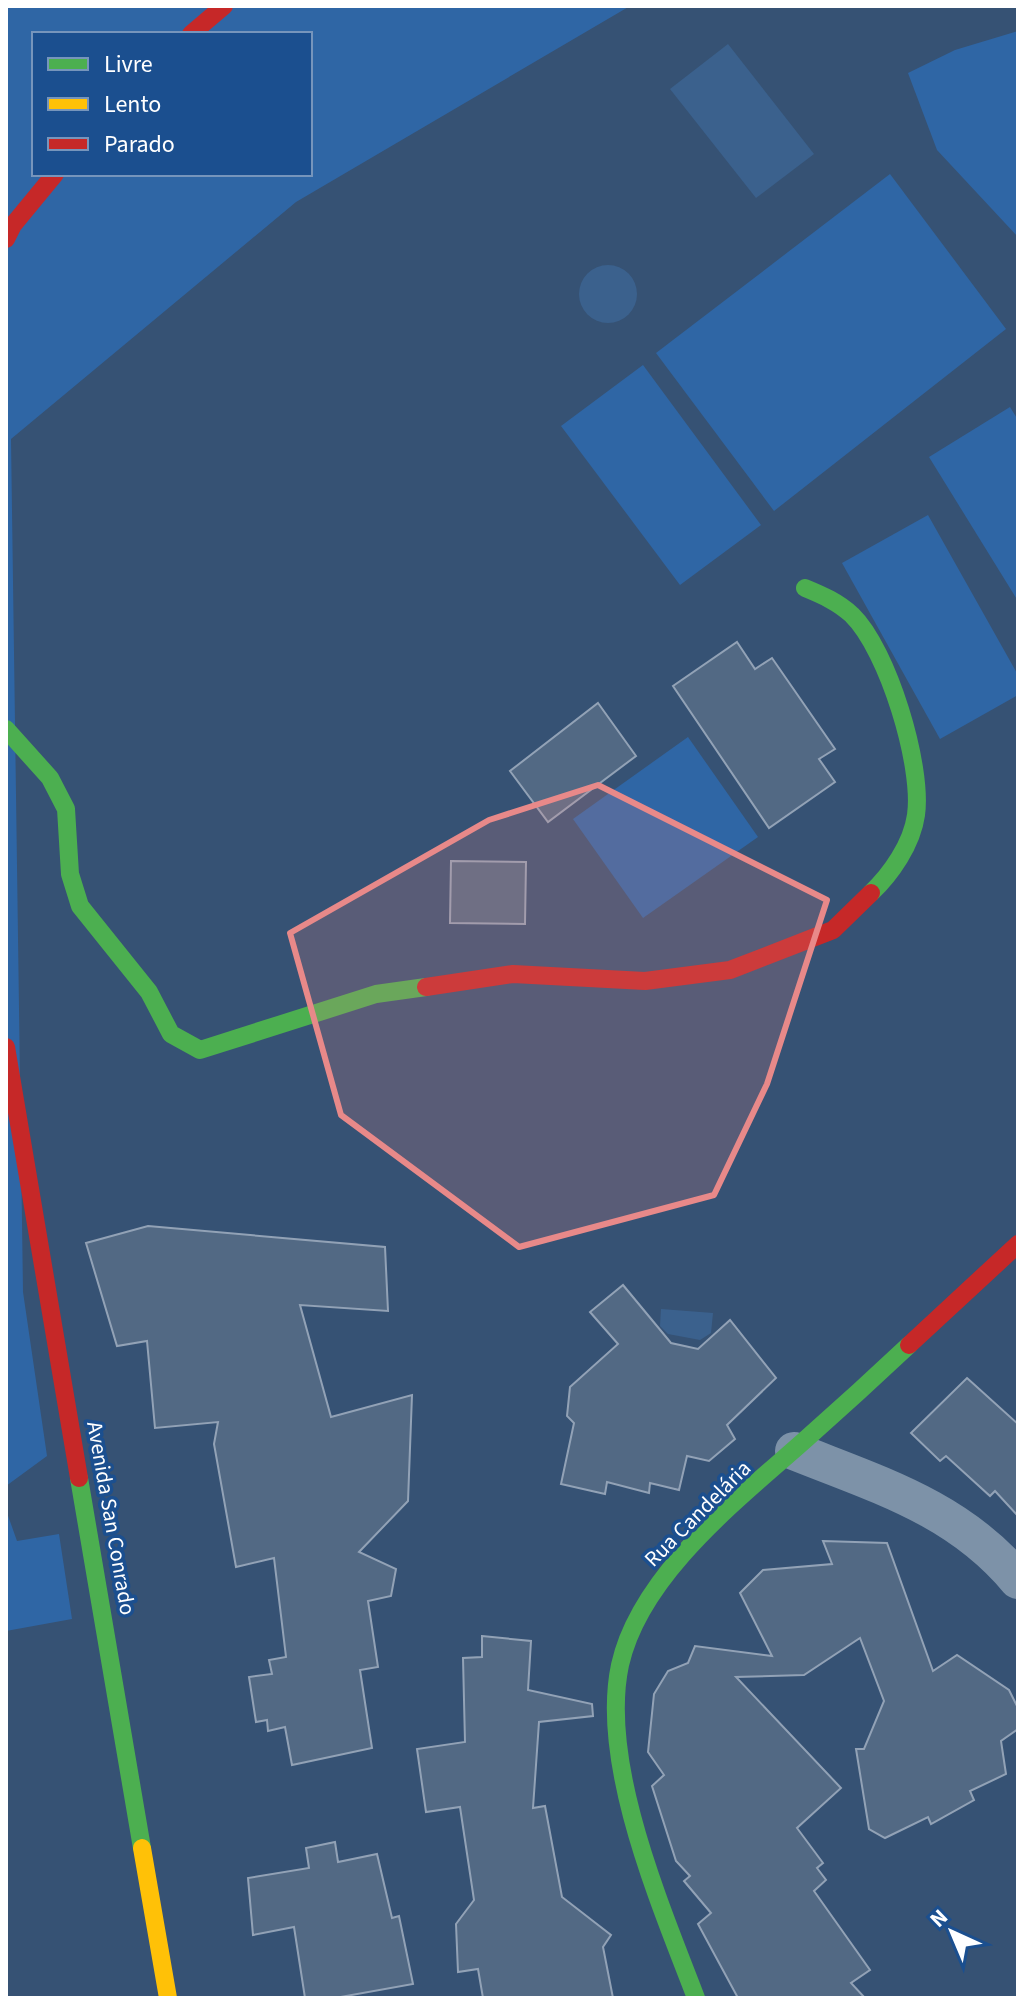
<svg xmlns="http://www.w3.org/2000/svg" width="1024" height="2004" font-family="'Source Sans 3',sans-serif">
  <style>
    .green { fill: #2f66a5; fill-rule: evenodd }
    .water { fill: #3b618d }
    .building { fill: #526984; stroke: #92a2b6; stroke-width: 2 }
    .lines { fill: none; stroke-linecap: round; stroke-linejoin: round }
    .street { stroke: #7d92a8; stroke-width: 38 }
    .fast { stroke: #4caf50; stroke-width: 18 }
    .slow { stroke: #ffc107; stroke-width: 18 }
    .jam { stroke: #c62828; stroke-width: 18 }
    .marked { fill: #e88989; fill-opacity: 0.2; stroke: #e88989; stroke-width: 6; stroke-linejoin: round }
    .labels { text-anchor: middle; stroke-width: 7; stroke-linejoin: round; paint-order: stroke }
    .street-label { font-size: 22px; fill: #fff; stroke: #1b4f8f }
  </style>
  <rect width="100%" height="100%" fill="#365274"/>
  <g class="green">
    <path d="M 6,6 L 630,6 L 296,202 L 11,439 L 23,1292 L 47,1456 L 6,1486 ZM 34,34 L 310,34 L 310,174 L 34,174 Z"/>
    <path d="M 1018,31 L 1018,237 L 937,150 L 908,73 L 955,50 Z"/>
    <path d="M 890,174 L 1006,329 L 774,511 L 656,353 Z"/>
    <path d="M 643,365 L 761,525 L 680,585 L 561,426 Z"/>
    <path d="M 1010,407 L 1018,420 L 1018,601 L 929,457 Z"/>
    <path d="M 928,515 L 1018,675 L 1018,695 L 940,739 L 842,563 Z"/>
    <path d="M 688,737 L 758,837 L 643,918 L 573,819 Z"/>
    <path d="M 6,1510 L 17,1541 L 59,1534 L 72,1619 L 6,1631 Z"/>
  </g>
  <g class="water">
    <path d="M 728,44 L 814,154 L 756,198 L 670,89 Z"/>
    <circle cx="608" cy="294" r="29"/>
    <path d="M 661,1309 L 713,1313 L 711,1333 L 700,1340 L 668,1334 L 660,1326 Z"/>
  </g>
  <g class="building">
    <path d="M 737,642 L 755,669 L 772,658 L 835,749 L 819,759 L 835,782 L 769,828 L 673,686 Z"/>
    <path d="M 598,703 L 636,756 L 548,822 L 510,771 Z"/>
    <path d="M 451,861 L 526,862 L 525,924 L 450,923 Z"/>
    <path d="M 148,1226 L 385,1247 L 388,1311 L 300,1305 L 331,1417 L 412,1395 L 408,1501 L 359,1552 L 396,1569 L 391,1596 L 368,1601 L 378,1667 L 360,1670 L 372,1748 L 292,1765 L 285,1727 L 268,1731 L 267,1720 L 256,1722 L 249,1677 L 272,1674 L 269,1660 L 286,1657 L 274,1558 L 236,1567 L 214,1444 L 218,1422 L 155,1428 L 147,1341 L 117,1346 L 86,1243 Z"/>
    <path d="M 623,1285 L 671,1343 L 698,1349 L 730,1320 L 776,1378 L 727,1425 L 735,1439 L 709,1461 L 687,1456 L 679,1490 L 650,1483 L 649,1493 L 607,1482 L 605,1494 L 561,1484 L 574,1423 L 567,1416 L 570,1387 L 618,1344 L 590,1312 Z"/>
    <path d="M 967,1378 L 1018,1424 L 1018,1516 L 995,1491 L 990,1496 L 946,1456 L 940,1461 L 911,1433 Z"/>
    <path d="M 823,1541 L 887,1543 L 933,1671 L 957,1655 L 1009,1690 L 1018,1708 L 1018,1729 L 1001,1741 L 1006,1774 L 970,1791 L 974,1800 L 931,1824 L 928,1817 L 885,1838 L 869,1829 L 856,1749 L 864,1749 L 884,1701 L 860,1638 L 804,1675 L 736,1677 L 841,1788 L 797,1828 L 823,1863 L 817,1868 L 826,1880 L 814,1891 L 870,1970 L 851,1983 L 865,1998 L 738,1998 L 698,1924 L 711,1913 L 684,1881 L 690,1876 L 676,1861 L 652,1786 L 664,1775 L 648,1752 L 654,1694 L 668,1671 L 688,1663 L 695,1646 L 772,1656 L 740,1593 L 763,1570 L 832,1564 Z"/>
    <path d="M 482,1636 L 531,1641 L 528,1690 L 592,1704 L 593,1716 L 539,1722 L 533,1808 L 545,1806 L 562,1897 L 611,1935 L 603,1947 L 613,1998 L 483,1998 L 478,1969 L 458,1972 L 456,1924 L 474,1900 L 460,1807 L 426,1812 L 417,1749 L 465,1742 L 463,1658 L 482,1657 Z"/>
    <path d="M 335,1842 L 338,1862 L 377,1854 L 392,1918 L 399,1916 L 413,1984 L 335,1998 L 305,1998 L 294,1927 L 253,1935 L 248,1878 L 309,1868 L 306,1848 Z"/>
  </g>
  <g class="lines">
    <path class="street" d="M 794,1451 C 879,1485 958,1508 1018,1580"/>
    <g class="fast">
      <path d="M 805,588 C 822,595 838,602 852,615 C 888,650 923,766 916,815 C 912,844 891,874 871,893"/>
      <path d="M 6,729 L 50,778 L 66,809 L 70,874 L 80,906 L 149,992 L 171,1034 L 200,1050 L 376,994 L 426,987"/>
      <path d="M 79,1478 L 142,1848"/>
      <path d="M 696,1998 C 661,1906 599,1764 620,1665 C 640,1574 740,1498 806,1439 C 841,1408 875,1377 909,1345"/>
    </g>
    <path class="slow" d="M 142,1848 L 168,1998"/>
    <g class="jam">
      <path d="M 191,34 L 224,6"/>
      <path d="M 6,239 L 13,225 L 55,174"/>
      <path d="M 426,987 L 513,974 L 645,981 L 730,970 L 833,930 L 871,893"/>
      <path d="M 6,1047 L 79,1478"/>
      <path d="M 909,1345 L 1018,1244"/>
    </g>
  </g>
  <path class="marked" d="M 598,785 L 827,900 L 767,1084 L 714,1195 L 519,1247 L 341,1115 L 290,933 L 489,820 Z"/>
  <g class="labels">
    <g class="street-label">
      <text transform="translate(697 1513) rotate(-45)" y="8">Rua Candelária</text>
      <text transform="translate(112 1518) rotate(80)" y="8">Avenida San Conrado</text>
    </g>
  </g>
  <rect width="1024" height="2004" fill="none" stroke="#ffffff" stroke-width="16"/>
  <rect x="32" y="32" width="280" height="144" fill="#1b4f8f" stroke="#7695bc" stroke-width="2"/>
  <rect x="48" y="58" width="40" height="12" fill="#4caf50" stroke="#7695bc" stroke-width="2"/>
  <text x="104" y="72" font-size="24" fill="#ffffff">Livre</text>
  <rect x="48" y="98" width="40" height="12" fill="#ffc107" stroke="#7695bc" stroke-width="2"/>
  <text x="104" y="112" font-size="24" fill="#ffffff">Lento</text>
  <rect x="48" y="138" width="40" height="12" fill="#c62828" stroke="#7695bc" stroke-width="2"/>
  <text x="104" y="152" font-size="24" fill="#ffffff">Parado</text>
  <g transform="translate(952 1932) rotate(316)" stroke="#1b4f8f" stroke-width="6" paint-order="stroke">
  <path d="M0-6L14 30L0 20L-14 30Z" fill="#ffffff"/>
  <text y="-12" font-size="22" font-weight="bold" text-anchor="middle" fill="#ffffff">N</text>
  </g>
</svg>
